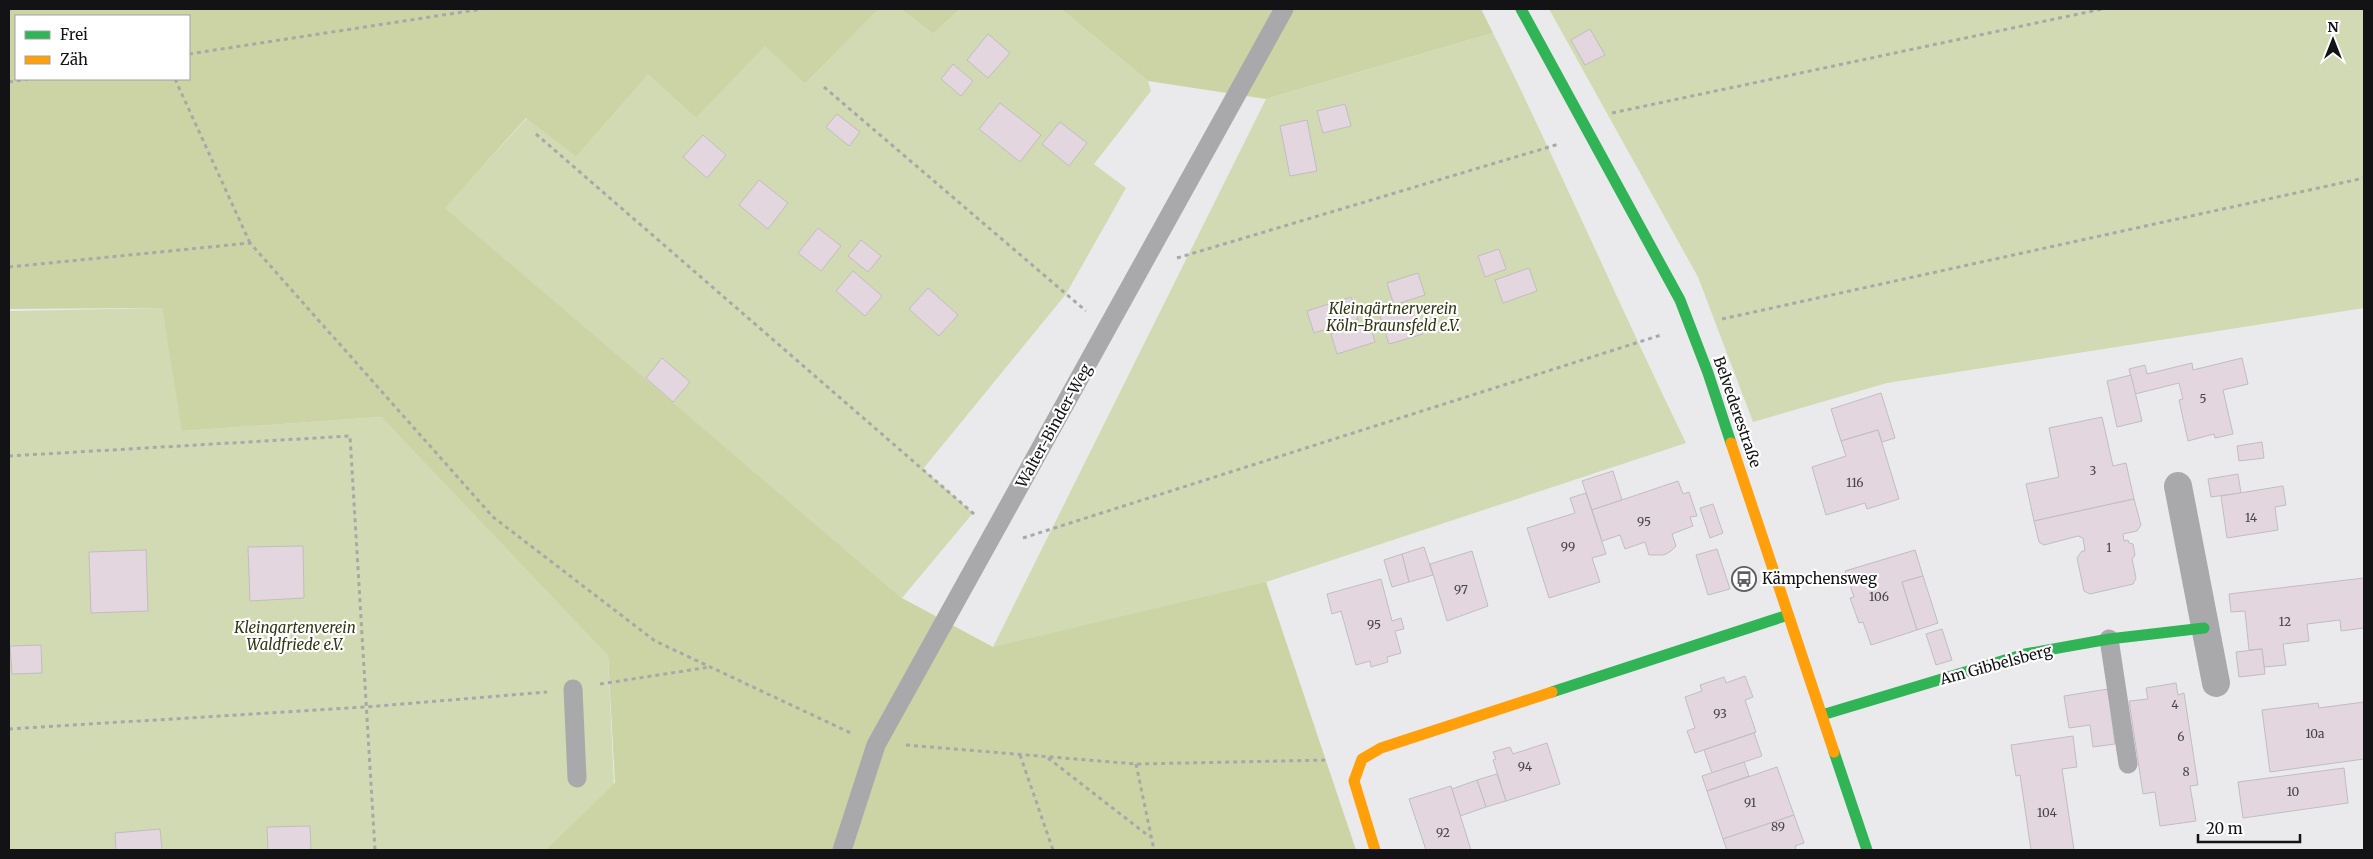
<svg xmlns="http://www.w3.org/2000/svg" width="2373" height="859" font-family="Merriweather,serif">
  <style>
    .green { fill: #d2dab3 }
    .forest { fill: #ccd4a5; fill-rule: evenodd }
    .building { fill: #e3d6df; stroke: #bfbebf }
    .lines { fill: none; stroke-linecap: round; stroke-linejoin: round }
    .path { stroke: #a9a8a9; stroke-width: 3; stroke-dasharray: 4 4; stroke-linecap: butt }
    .lane { stroke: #a9a9ab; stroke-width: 19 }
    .street { stroke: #a9a9ab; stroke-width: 28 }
    .fast { stroke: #30b455; stroke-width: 11 }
    .slow { stroke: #ff9f0a; stroke-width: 11 }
    .labels { text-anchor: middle; stroke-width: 4.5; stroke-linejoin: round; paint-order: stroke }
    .number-label { font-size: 12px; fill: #484548 }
    .park-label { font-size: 15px; font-style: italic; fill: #323813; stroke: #fff }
    .street-label { font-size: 15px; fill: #131315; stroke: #fff }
    .poi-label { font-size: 15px; fill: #131315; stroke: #fff; text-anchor: start }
  </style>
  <rect width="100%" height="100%" fill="#eaeaed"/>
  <g class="green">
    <path d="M 879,9 L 901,9 L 933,34 L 960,9 L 1061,9 L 1148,81 L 1151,91 L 1094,164 L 1126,188 L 1066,294 L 923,469 L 973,513 L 902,598 L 444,208 L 527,118 L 576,157 L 648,75 L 696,118 L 765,45 L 805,84 Z"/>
    <path d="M 1549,9 L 2364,9 L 2364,308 L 1887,383 L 1753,422 L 1698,277 Z"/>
    <path d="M 1493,33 C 1560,168 1620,307 1686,443 L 1266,582 L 1349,850 L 9,850 L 9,311 L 162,308 L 183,431 L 381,417 L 608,656 L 614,784 L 755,655 L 993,647 L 1266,99 Z"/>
  </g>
  <g class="forest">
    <path d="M 9,9 L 879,9 L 805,84 L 765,46 L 696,118 L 648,75 L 576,157 L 526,118 L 445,208 L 902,598 L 993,647 L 1266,582 L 1356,850 L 546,850 L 615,783 L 608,656 L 381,417 L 182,431 L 162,308 L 9,309 ZM 16,16 L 189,16 L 189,79 L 16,79 Z"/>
    <path d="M 901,9 L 960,9 L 933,34 Z"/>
    <path d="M 1061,9 L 1481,9 L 1493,33 L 1266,99 L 1148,81 Z"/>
  </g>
  <g class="building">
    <path d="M 1590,29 L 1605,55 L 1585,65 L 1571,40 Z"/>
    <path d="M 988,34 L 1010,53 L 988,78 L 967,60 Z"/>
    <path d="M 953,64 L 973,81 L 961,96 L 941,79 Z"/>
    <path d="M 1000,103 L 1041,135 L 1020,162 L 979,129 Z"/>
    <path d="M 1345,104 L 1351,126 L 1323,133 L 1317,111 Z"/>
    <path d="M 837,114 L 860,132 L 849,146 L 826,127 Z"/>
    <path d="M 1307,120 L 1317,171 L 1290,176 L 1280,126 Z"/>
    <path d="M 1060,122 L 1087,143 L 1069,166 L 1042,144 Z"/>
    <path d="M 703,135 L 726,155 L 707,178 L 683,157 Z"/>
    <path d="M 759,180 L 788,203 L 768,229 L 739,205 Z"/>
    <path d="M 818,228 L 841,246 L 821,271 L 798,253 Z"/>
    <path d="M 861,240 L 881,256 L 868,272 L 848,256 Z"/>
    <path d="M 1499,249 L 1506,269 L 1485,277 L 1478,256 Z"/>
    <path d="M 1529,268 L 1537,291 L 1503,303 L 1495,280 Z"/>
    <path d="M 853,271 L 882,296 L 865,316 L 836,291 Z"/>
    <path d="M 1418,273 L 1425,295 L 1394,305 L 1387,283 Z"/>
    <path d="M 928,288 L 958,315 L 939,336 L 909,309 Z"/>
    <path d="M 1351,297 L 1358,319 L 1314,333 L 1307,311 Z"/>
    <path d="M 1414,306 L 1423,334 L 1389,344 L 1380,316 Z"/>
    <path d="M 1369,322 L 1375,342 L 1337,354 L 1331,334 Z"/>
    <path d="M 662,358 L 690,382 L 673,402 L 646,378 Z"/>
    <path d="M 2242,358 L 2248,384 L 2223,390 L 2233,434 L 2215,438 L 2214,434 L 2188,441 L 2179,400 L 2183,399 L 2179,383 L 2135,394 L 2129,369 L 2145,365 L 2147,374 L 2192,363 L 2193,370 Z"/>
    <path d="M 2131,375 L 2142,421 L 2117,427 L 2107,381 Z"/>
    <path d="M 1881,393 L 1895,438 L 1882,442 L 1878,430 L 1841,441 L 1831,409 Z"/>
    <path d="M 2102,417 L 2113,466 L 2126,463 L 2134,499 L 2034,521 L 2026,484 L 2059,477 L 2049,428 Z"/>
    <path d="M 1878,430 L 1899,499 L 1867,509 L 1865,503 L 1826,515 L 1812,467 L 1846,456 L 1841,441 Z"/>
    <path d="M 2262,442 L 2264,458 L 2239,461 L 2237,446 Z"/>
    <path d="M 1613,471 L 1622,500 L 1592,510 L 1582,481 Z"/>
    <path d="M 2238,474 L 2241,493 L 2211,497 L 2208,479 Z"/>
    <path d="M 1678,481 L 1683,494 L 1689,492 L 1697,516 L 1690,517 L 1693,526 L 1672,534 L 1676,546 L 1671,551 L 1664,555 L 1649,555 L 1645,542 L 1625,549 L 1620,535 L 1602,541 L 1592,510 Z"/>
    <path d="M 2283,486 L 2286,505 L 2275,507 L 2278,530 L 2227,538 L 2221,496 Z"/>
    <path d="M 1586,493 L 1606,554 L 1592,558 L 1600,582 L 1549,598 L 1527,528 L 1575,513 L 1570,498 Z"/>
    <path d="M 2134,499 L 2141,525 L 2137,531 L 2123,534 L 2124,541 L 2128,540 L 2129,543 L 2133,544 L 2135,555 L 2132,559 L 2136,578 L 2133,584 L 2090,594 L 2084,591 L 2077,558 L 2082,551 L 2085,551 L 2083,538 L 2078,536 L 2044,545 L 2039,542 L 2034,521 Z"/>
    <path d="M 1713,504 L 1723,533 L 1710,538 L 1700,508 Z"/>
    <path d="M 303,546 L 304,598 L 250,601 L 248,547 Z"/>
    <path d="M 1424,547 L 1433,575 L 1409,582 L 1402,554 Z"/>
    <path d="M 1717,549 L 1730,589 L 1708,595 L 1696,555 Z"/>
    <path d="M 146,550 L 148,611 L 91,613 L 89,552 Z"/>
    <path d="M 1915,550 L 1923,576 L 1902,582 L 1917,630 L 1871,645 L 1863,622 L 1859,623 L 1850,598 L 1854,597 L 1845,571 Z"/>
    <path d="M 1472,551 L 1488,606 L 1447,621 L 1430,564 Z"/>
    <path d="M 1402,554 L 1409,582 L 1392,587 L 1384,560 Z"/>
    <path d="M 1923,576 L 1938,623 L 1917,630 L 1902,582 Z"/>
    <path d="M 2364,578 L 2364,628 L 2341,631 L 2340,620 L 2307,624 L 2309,641 L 2283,644 L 2286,665 L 2264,667 L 2262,649 L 2249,650 L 2245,611 L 2231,612 L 2229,594 Z"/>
    <path d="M 1381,579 L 1392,621 L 1401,618 L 1404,629 L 1395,631 L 1401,653 L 1387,657 L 1388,662 L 1371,667 L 1370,661 L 1356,665 L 1341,611 L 1332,614 L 1327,594 Z"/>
    <path d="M 1942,629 L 1952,660 L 1936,665 L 1926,634 Z"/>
    <path d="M 41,645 L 42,673 L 12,674 L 10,646 Z"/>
    <path d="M 2262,649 L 2265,674 L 2239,677 L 2236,652 Z"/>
    <path d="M 1745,676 L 1753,697 L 1745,700 L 1756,732 L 1695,753 L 1687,731 L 1695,728 L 1685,697 L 1702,691 L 1700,685 L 1724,677 L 1726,683 Z"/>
    <path d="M 2176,683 L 2178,695 L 2184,693 L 2198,785 L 2190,786 L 2196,821 L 2160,826 L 2155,792 L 2143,794 L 2129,701 L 2148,699 L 2146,688 Z"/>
    <path d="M 2108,689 L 2115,744 L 2093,747 L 2090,725 L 2069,728 L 2064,696 Z"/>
    <path d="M 2364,702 L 2364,759 L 2270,772 L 2262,710 L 2318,703 L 2319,708 Z"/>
    <path d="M 1754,733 L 1762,756 L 1712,773 L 1704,750 Z"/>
    <path d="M 2073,736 L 2077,767 L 2062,769 L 2074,850 L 2031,850 L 2020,775 L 2016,776 L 2011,745 Z"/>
    <path d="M 1547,743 L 1560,784 L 1506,801 L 1493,760 L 1496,759 L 1493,752 L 1510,747 L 1513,754 Z"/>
    <path d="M 1744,762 L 1749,776 L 1707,791 L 1702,776 Z"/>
    <path d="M 1777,767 L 1794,815 L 1723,839 L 1707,791 Z"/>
    <path d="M 2344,768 L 2348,803 L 2243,818 L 2238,782 Z"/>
    <path d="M 1497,774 L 1506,801 L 1486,807 L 1477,780 Z"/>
    <path d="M 1477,780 L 1486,807 L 1460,816 L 1452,789 Z"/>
    <path d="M 1451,786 L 1471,850 L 1426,850 L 1409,799 Z"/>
    <path d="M 1794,815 L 1804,843 L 1795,846 L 1796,850 L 1727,850 L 1723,839 Z"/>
    <path d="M 310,826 L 311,850 L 268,850 L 267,827 Z"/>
    <path d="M 160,829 L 162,850 L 116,850 L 115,833 Z"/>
  </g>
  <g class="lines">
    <g class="path">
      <path d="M 189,54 L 482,9"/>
      <path d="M 175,79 L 250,243"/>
      <path d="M 9,82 L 28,79"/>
      <path d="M 824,87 L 1086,311"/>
      <path d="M 1612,113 L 2102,9"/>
      <path d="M 536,134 L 974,514"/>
      <path d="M 1177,258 L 1559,144"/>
      <path d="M 9,267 L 250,243 L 493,517 L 655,641 L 853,734"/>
      <path d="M 1722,319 L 2364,178"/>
      <path d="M 9,456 L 350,436 L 375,850"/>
      <path d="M 1023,538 L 1661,335"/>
      <path d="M 600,684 L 710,667"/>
      <path d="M 9,729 L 366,707 L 547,692"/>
      <path d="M 906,745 L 1136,764 L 1329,760"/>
      <path d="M 1020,755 L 1053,850"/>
      <path d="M 1048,758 L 1150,837"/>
      <path d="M 1136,764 L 1154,850"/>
    </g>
    <g class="lane">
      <path d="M 2109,639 L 2128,764"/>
      <path d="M 573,689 L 577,778"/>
      <path d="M 842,850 L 876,745 L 1284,9"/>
    </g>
    <path class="street" d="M 2178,486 L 2216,683"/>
    <g class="fast">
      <path d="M 1521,9 L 1680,300 L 1708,373 L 1731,443"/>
      <path d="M 1552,692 L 1788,615"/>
      <path d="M 1822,715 L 2025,654 L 2109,639 L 2204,628"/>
      <path d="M 1834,752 L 1867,850"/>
    </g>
    <g class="slow">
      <path d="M 1731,443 L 1834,752"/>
      <path d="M 1375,850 L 1354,781 L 1362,759 L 1381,748 L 1552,692"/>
    </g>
  </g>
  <defs>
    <symbol id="bus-ring" viewBox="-11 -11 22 22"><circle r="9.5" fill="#fff" stroke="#5e5e61" stroke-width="1.5"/><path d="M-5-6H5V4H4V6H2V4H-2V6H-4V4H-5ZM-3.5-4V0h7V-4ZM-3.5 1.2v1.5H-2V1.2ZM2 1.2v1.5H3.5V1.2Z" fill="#5e5e61"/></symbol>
  </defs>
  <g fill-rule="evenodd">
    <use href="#bus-ring" x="1730" y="565" width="28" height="28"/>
  </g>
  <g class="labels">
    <g class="number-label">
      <text x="2203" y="403">5</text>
      <text x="2093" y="475">3</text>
      <text x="1855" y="487">116</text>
      <text x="2251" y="522">14</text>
      <text x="1644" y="526">95</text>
      <text x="1568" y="551">99</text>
      <text x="2109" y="552">1</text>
      <text x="1461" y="594">97</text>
      <text x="1879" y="601">106</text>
      <text x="2285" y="626">12</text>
      <text x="1374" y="629">95</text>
      <text x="2175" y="709">4</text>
      <text x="1720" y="718">93</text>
      <text x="2315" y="738">10a</text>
      <text x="2181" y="741">6</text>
      <text x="1525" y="771">94</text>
      <text x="2186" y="776">8</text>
      <text x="2293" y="796">10</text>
      <text x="1750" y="807">91</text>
      <text x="2047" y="817">104</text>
      <text x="1778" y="831">89</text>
      <text x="1443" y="837">92</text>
    </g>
    <g class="park-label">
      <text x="1393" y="314">Kleingärtnerverein<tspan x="1393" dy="17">Köln-Braunsfeld e.V.</tspan></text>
      <text x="295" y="633">Kleingartenverein<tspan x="295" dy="17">Waldfriede e.V.</tspan></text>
    </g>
    <g class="street-label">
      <text transform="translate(1737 412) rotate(71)" y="5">Belvederestraße</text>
      <text transform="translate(1054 426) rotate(-61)" y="5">Walter-Binder-Weg</text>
      <text transform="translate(1996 665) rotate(-15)" y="5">Am Gibbelsberg</text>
    </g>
    <g class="poi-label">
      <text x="1762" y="584">Kämpchensweg</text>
    </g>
  </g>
  <rect width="2373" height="859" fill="none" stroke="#131315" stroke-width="20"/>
  <rect x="15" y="15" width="175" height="65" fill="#ffffff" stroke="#a1a1a1"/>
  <rect x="25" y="31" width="25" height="8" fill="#30b455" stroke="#a1a1a1"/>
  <text x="60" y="40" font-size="15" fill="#131315">Frei</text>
  <rect x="25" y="56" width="25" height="8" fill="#ff9f0a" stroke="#a1a1a1"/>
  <text x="60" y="65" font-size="15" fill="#131315">Zäh</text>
  <g transform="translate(2333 40)" stroke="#ffffff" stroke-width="4" paint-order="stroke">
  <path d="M0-4L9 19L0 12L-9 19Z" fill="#131315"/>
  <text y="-8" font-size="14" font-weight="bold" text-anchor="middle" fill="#131315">N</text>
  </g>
  <path d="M2198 834v8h102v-8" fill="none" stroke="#131315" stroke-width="2.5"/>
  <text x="2206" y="834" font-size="15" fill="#131315" stroke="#ffffff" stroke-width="4" paint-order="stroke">20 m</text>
</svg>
